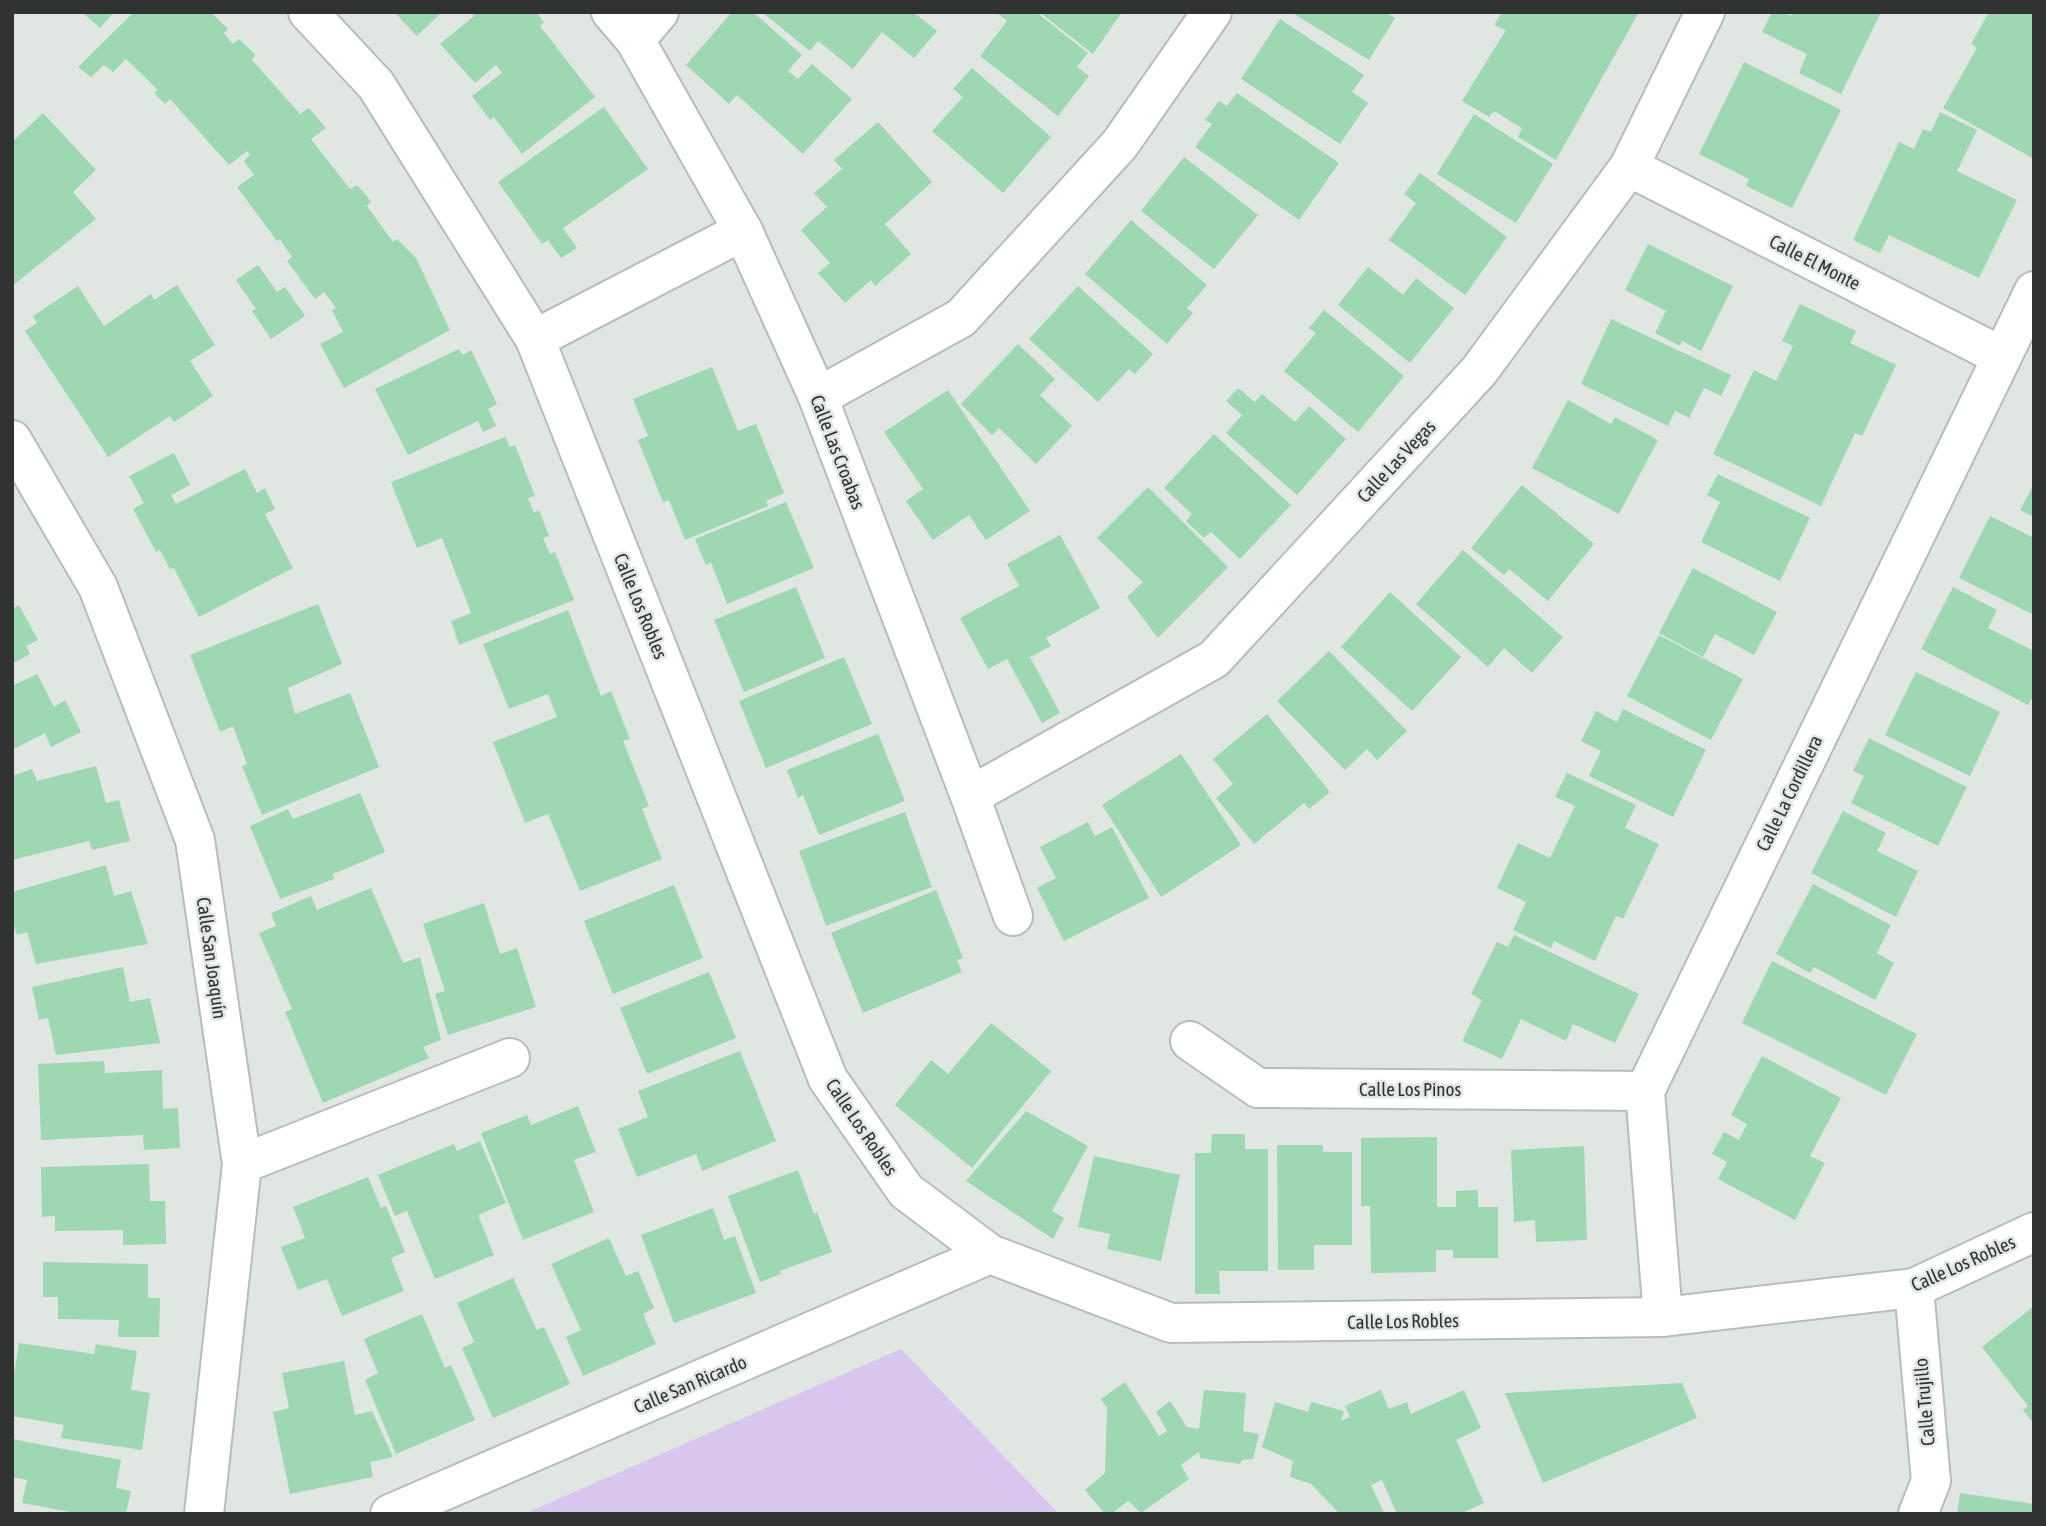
<svg xmlns="http://www.w3.org/2000/svg" width="2046" height="1526" font-family="'Asap Condensed',sans-serif">
  <style>
    .green { fill: #d8c6ee }
    .building { fill: #9ed8b3 }
    .lines { fill: none; stroke-linecap: round; stroke-linejoin: round }
    .minor-casing { stroke: #b8bdba; stroke-width: 42 }
    .minor { stroke: #fff; stroke-width: 38 }
    .labels { text-anchor: middle; stroke-width: 5; stroke-linejoin: round; paint-order: stroke }
    .street-label { font-size: 19px; fill: #313332; stroke: #e0e6e2 }
  </style>
  <rect width="100%" height="100%" fill="#e0e6e2"/>
  <path class="green" d="M 901,1349 L 1059,1514 L 524,1514 Z"/>
  <g class="building">
    <path d="M 82,12 L 114,12 L 100,28 Z"/>
    <path d="M 134,12 L 215,12 L 213,14 L 228,29 L 224,33 L 233,44 L 239,39 L 255,54 L 252,60 L 300,114 L 309,108 L 326,128 L 311,139 L 350,189 L 357,185 L 371,201 L 367,206 L 393,242 L 397,239 L 416,258 L 450,330 L 344,388 L 320,344 L 343,332 L 332,310 L 336,308 L 334,305 L 324,292 L 315,299 L 287,261 L 292,257 L 280,239 L 277,241 L 237,187 L 254,175 L 244,161 L 250,155 L 247,151 L 229,165 L 170,99 L 165,104 L 154,93 L 158,90 L 126,59 L 113,72 L 104,65 L 91,77 L 78,67 Z"/>
    <path d="M 394,12 L 442,12 L 417,36 Z"/>
    <path d="M 470,12 L 536,12 L 544,22 L 540,26 L 595,97 L 522,154 L 494,117 L 490,120 L 472,96 L 502,73 L 496,65 L 475,83 L 440,44 L 474,16 Z"/>
    <path d="M 732,12 L 753,12 L 802,55 L 788,71 L 798,79 L 812,64 L 852,99 L 803,154 L 737,95 L 729,104 L 686,65 Z"/>
    <path d="M 762,12 L 913,12 L 937,31 L 914,58 L 882,32 L 853,69 L 818,41 L 810,51 Z"/>
    <path d="M 996,12 L 1036,12 L 1088,53 L 1077,67 L 1089,76 L 1058,116 L 980,56 L 1007,21 Z"/>
    <path d="M 1039,12 L 1122,12 L 1093,54 Z"/>
    <path d="M 1291,12 L 1386,12 L 1395,18 L 1369,60 Z"/>
    <path d="M 1502,12 L 1639,12 L 1556,160 L 1518,137 L 1522,128 L 1494,111 L 1489,117 L 1462,101 L 1506,30 L 1494,25 Z"/>
    <path d="M 1772,12 L 1784,12 L 1791,16 L 1793,12 L 1881,12 L 1841,94 L 1799,73 L 1807,54 L 1762,32 Z"/>
    <path d="M 1989,12 L 2034,12 L 2034,159 L 1943,108 L 1977,48 L 1971,44 Z"/>
    <path d="M 1280,19 L 1364,75 L 1352,92 L 1368,103 L 1340,144 L 1241,79 Z"/>
    <path d="M 1744,62 L 1841,110 L 1792,208 L 1746,186 L 1749,179 L 1699,154 Z"/>
    <path d="M 972,68 L 1051,137 L 1003,193 L 932,131 L 963,97 L 953,89 Z"/>
    <path d="M 1237,93 L 1339,163 L 1299,220 L 1195,147 L 1212,124 L 1205,120 L 1219,101 L 1227,106 Z"/>
    <path d="M 604,107 L 648,169 L 563,228 L 577,248 L 561,258 L 548,240 L 542,244 L 498,182 Z"/>
    <path d="M 1940,112 L 1977,130 L 1957,171 L 2017,200 L 1979,278 L 1889,235 L 1880,253 L 1853,240 L 1899,142 L 1914,149 L 1923,129 L 1931,132 Z"/>
    <path d="M 43,113 L 96,170 L 73,192 L 96,219 L 12,286 L 12,142 Z"/>
    <path d="M 1474,114 L 1553,164 L 1516,223 L 1437,174 Z"/>
    <path d="M 878,122 L 932,182 L 885,224 L 911,254 L 875,286 L 871,280 L 845,303 L 818,273 L 830,263 L 801,230 L 827,207 L 814,193 L 842,169 L 834,160 Z"/>
    <path d="M 1184,157 L 1258,215 L 1214,269 L 1141,211 Z"/>
    <path d="M 1420,173 L 1507,237 L 1465,295 L 1389,240 L 1416,203 L 1404,194 Z"/>
    <path d="M 1131,220 L 1207,285 L 1187,308 L 1193,313 L 1167,344 L 1085,274 Z"/>
    <path d="M 1648,244 L 1733,286 L 1701,351 L 1682,341 L 1680,346 L 1655,333 L 1666,311 L 1625,290 Z"/>
    <path d="M 258,265 L 277,292 L 285,287 L 305,316 L 271,339 L 252,311 L 256,309 L 236,280 Z"/>
    <path d="M 1368,267 L 1403,295 L 1416,278 L 1454,308 L 1410,363 L 1338,305 Z"/>
    <path d="M 177,285 L 215,345 L 190,361 L 213,396 L 174,422 L 170,416 L 108,457 L 25,331 L 37,323 L 33,316 L 78,286 L 104,326 L 151,294 L 154,300 Z"/>
    <path d="M 1078,286 L 1153,354 L 1135,374 L 1129,369 L 1098,402 L 1029,339 Z"/>
    <path d="M 1800,304 L 1856,331 L 1850,343 L 1896,365 L 1862,436 L 1855,433 L 1821,506 L 1713,454 L 1754,370 L 1776,381 L 1793,346 L 1782,341 Z"/>
    <path d="M 1324,310 L 1404,376 L 1358,432 L 1284,371 L 1316,333 L 1309,328 Z"/>
    <path d="M 1611,319 L 1731,375 L 1721,396 L 1704,388 L 1689,418 L 1675,411 L 1668,426 L 1581,384 Z"/>
    <path d="M 1018,344 L 1055,379 L 1040,395 L 1072,426 L 1036,464 L 999,428 L 992,435 L 961,404 Z"/>
    <path d="M 459,349 L 463,355 L 471,350 L 497,404 L 488,409 L 496,426 L 483,432 L 478,421 L 408,455 L 375,389 Z"/>
    <path d="M 712,367 L 738,431 L 756,424 L 784,493 L 766,501 L 768,506 L 685,540 L 669,500 L 663,502 L 638,440 L 648,436 L 633,399 Z"/>
    <path d="M 1238,388 L 1255,402 L 1262,394 L 1295,422 L 1309,406 L 1346,439 L 1297,495 L 1226,433 L 1242,415 L 1226,401 Z"/>
    <path d="M 948,390 L 1030,511 L 986,540 L 969,515 L 933,540 L 906,501 L 923,489 L 884,432 Z"/>
    <path d="M 1568,400 L 1611,424 L 1615,417 L 1658,440 L 1619,514 L 1532,468 Z"/>
    <path d="M 1214,434 L 1291,505 L 1240,559 L 1211,532 L 1204,538 L 1186,521 L 1192,514 L 1164,488 Z"/>
    <path d="M 505,437 L 510,447 L 515,445 L 535,496 L 528,498 L 534,513 L 539,510 L 549,536 L 543,538 L 550,554 L 555,552 L 574,600 L 459,645 L 451,621 L 471,613 L 442,538 L 417,548 L 391,482 Z"/>
    <path d="M 174,453 L 190,485 L 171,495 L 176,504 L 245,469 L 257,493 L 265,488 L 275,509 L 265,514 L 293,568 L 199,617 L 174,568 L 170,569 L 160,550 L 156,552 L 133,509 L 144,503 L 129,476 Z"/>
    <path d="M 1718,474 L 1810,518 L 1780,581 L 1701,542 L 1720,502 L 1707,495 Z"/>
    <path d="M 2034,484 L 2034,517 L 2020,510 Z"/>
    <path d="M 1522,485 L 1594,544 L 1548,601 L 1509,569 L 1504,575 L 1471,548 Z"/>
    <path d="M 1148,487 L 1228,567 L 1158,638 L 1127,597 L 1143,582 L 1097,538 Z"/>
    <path d="M 786,502 L 814,568 L 727,604 L 711,562 L 706,565 L 695,539 Z"/>
    <path d="M 1990,516 L 2034,538 L 2034,615 L 1959,578 Z"/>
    <path d="M 1060,535 L 1100,608 L 1046,638 L 1051,646 L 1030,657 L 1060,713 L 1042,723 L 1007,659 L 988,669 L 960,618 L 1019,586 L 1007,564 Z"/>
    <path d="M 1463,550 L 1563,637 L 1532,673 L 1504,648 L 1488,667 L 1416,604 Z"/>
    <path d="M 1693,568 L 1777,612 L 1754,655 L 1715,634 L 1703,657 L 1659,633 Z"/>
    <path d="M 796,587 L 825,658 L 744,692 L 714,620 Z"/>
    <path d="M 1953,587 L 1997,610 L 1988,628 L 2034,651 L 2034,694 L 2028,705 L 1921,649 Z"/>
    <path d="M 1390,592 L 1461,657 L 1412,711 L 1341,647 Z"/>
    <path d="M 318,604 L 342,664 L 288,688 L 295,714 L 350,693 L 379,767 L 262,815 L 242,766 L 247,764 L 233,726 L 220,732 L 190,655 Z"/>
    <path d="M 19,605 L 38,640 L 26,646 L 30,654 L 12,664 L 12,609 Z"/>
    <path d="M 568,610 L 601,696 L 611,691 L 630,739 L 623,741 L 649,806 L 642,809 L 662,859 L 580,891 L 548,814 L 525,823 L 493,742 L 557,717 L 548,694 L 509,709 L 483,644 Z"/>
    <path d="M 1659,635 L 1743,679 L 1711,740 L 1627,696 Z"/>
    <path d="M 1329,651 L 1407,731 L 1377,760 L 1367,749 L 1345,770 L 1277,701 Z"/>
    <path d="M 844,657 L 872,724 L 766,768 L 739,701 Z"/>
    <path d="M 1916,672 L 2000,712 L 1970,776 L 1885,735 Z"/>
    <path d="M 37,674 L 54,707 L 65,700 L 81,732 L 51,747 L 45,733 L 12,750 L 12,686 Z"/>
    <path d="M 1623,709 L 1706,750 L 1673,817 L 1589,776 L 1601,751 L 1581,741 L 1596,711 L 1617,722 Z"/>
    <path d="M 1267,714 L 1330,792 L 1309,809 L 1304,803 L 1254,844 L 1216,798 L 1233,784 L 1213,759 Z"/>
    <path d="M 878,734 L 905,801 L 819,835 L 803,795 L 798,798 L 787,770 Z"/>
    <path d="M 1869,738 L 1967,787 L 1938,846 L 1851,803 L 1864,776 L 1853,771 Z"/>
    <path d="M 1181,754 L 1241,845 L 1161,897 L 1102,805 Z"/>
    <path d="M 96,766 L 106,803 L 119,800 L 130,841 L 92,850 L 89,841 L 12,860 L 12,776 L 32,769 L 37,781 Z"/>
    <path d="M 1567,773 L 1636,805 L 1625,828 L 1659,844 L 1623,919 L 1616,916 L 1595,961 L 1554,941 L 1551,948 L 1513,930 L 1526,902 L 1497,888 L 1518,843 L 1550,858 L 1575,806 L 1555,797 Z"/>
    <path d="M 360,793 L 385,852 L 333,874 L 334,879 L 280,899 L 250,826 L 288,809 L 293,819 Z"/>
    <path d="M 1843,811 L 1886,833 L 1877,851 L 1918,871 L 1896,917 L 1811,873 Z"/>
    <path d="M 905,812 L 932,887 L 826,926 L 799,851 Z"/>
    <path d="M 1088,822 L 1095,836 L 1112,827 L 1149,898 L 1064,941 L 1037,888 L 1056,878 L 1040,847 Z"/>
    <path d="M 106,865 L 114,896 L 131,891 L 148,944 L 36,964 L 27,932 L 17,935 L 12,919 L 12,892 Z"/>
    <path d="M 1813,884 L 1891,925 L 1877,953 L 1894,963 L 1875,1000 L 1814,967 L 1810,973 L 1776,954 Z"/>
    <path d="M 674,885 L 703,958 L 613,994 L 584,921 Z"/>
    <path d="M 371,888 L 403,963 L 420,957 L 441,1040 L 423,1047 L 429,1058 L 323,1103 L 285,1012 L 292,1009 L 259,933 L 276,926 L 271,913 L 311,896 L 317,910 Z"/>
    <path d="M 936,890 L 963,958 L 957,960 L 962,972 L 863,1013 L 831,933 Z"/>
    <path d="M 484,903 L 500,954 L 517,948 L 536,1007 L 448,1035 L 435,994 L 445,991 L 423,924 Z"/>
    <path d="M 1514,935 L 1639,994 L 1615,1043 L 1573,1024 L 1566,1041 L 1521,1019 L 1502,1059 L 1462,1041 L 1482,1000 L 1471,994 L 1497,942 L 1508,947 Z"/>
    <path d="M 1772,961 L 1917,1034 L 1886,1095 L 1742,1023 Z"/>
    <path d="M 123,967 L 130,1002 L 150,998 L 160,1043 L 56,1055 L 48,1018 L 39,1020 L 32,987 Z"/>
    <path d="M 709,972 L 736,1038 L 647,1074 L 620,1008 Z"/>
    <path d="M 991,1023 L 1051,1071 L 972,1168 L 895,1105 L 931,1060 L 948,1074 Z"/>
    <path d="M 740,1051 L 776,1141 L 702,1171 L 696,1154 L 637,1177 L 618,1129 L 648,1117 L 638,1091 Z"/>
    <path d="M 1762,1056 L 1841,1098 L 1810,1156 L 1825,1163 L 1795,1220 L 1718,1179 L 1727,1162 L 1712,1154 L 1724,1132 L 1739,1140 L 1747,1124 L 1731,1115 Z"/>
    <path d="M 104,1061 L 105,1073 L 162,1070 L 163,1109 L 178,1108 L 180,1148 L 144,1150 L 143,1135 L 41,1140 L 38,1064 Z"/>
    <path d="M 578,1106 L 596,1152 L 574,1160 L 594,1212 L 523,1240 L 481,1133 L 527,1115 L 531,1125 Z"/>
    <path d="M 1026,1111 L 1088,1146 L 1052,1211 L 1064,1218 L 1053,1239 L 966,1181 Z"/>
    <path d="M 1212,1134 L 1245,1134 L 1245,1149 L 1268,1149 L 1268,1271 L 1219,1271 L 1220,1294 L 1195,1294 L 1195,1153 L 1211,1153 Z"/>
    <path d="M 1437,1137 L 1437,1207 L 1456,1207 L 1456,1191 L 1478,1190 L 1478,1207 L 1498,1207 L 1498,1258 L 1453,1258 L 1453,1250 L 1436,1250 L 1436,1272 L 1371,1273 L 1370,1206 L 1361,1206 L 1361,1138 Z"/>
    <path d="M 480,1141 L 506,1203 L 478,1215 L 494,1255 L 435,1279 L 407,1211 L 395,1216 L 378,1175 L 454,1144 L 457,1151 Z"/>
    <path d="M 1277,1145 L 1323,1145 L 1323,1152 L 1352,1152 L 1352,1245 L 1314,1245 L 1314,1270 L 1278,1270 Z"/>
    <path d="M 1584,1146 L 1587,1240 L 1536,1242 L 1535,1220 L 1514,1222 L 1511,1150 Z"/>
    <path d="M 1094,1156 L 1180,1175 L 1161,1261 L 1107,1249 L 1110,1234 L 1078,1227 Z"/>
    <path d="M 149,1164 L 150,1201 L 165,1201 L 166,1244 L 123,1245 L 123,1230 L 55,1231 L 55,1216 L 42,1217 L 41,1167 Z"/>
    <path d="M 798,1170 L 814,1214 L 817,1212 L 832,1252 L 780,1271 L 781,1274 L 760,1282 L 728,1196 Z"/>
    <path d="M 368,1177 L 381,1208 L 386,1206 L 405,1252 L 391,1258 L 404,1291 L 342,1316 L 327,1279 L 298,1290 L 281,1247 L 305,1238 L 293,1207 Z"/>
    <path d="M 713,1208 L 724,1240 L 735,1236 L 756,1293 L 674,1323 L 641,1235 Z"/>
    <path d="M 609,1238 L 626,1276 L 638,1271 L 654,1308 L 643,1314 L 656,1344 L 583,1376 L 566,1337 L 581,1330 L 551,1264 Z"/>
    <path d="M 43,1262 L 148,1264 L 148,1298 L 160,1298 L 159,1337 L 118,1337 L 119,1320 L 58,1319 L 58,1297 L 43,1297 Z"/>
    <path d="M 513,1278 L 537,1330 L 544,1327 L 570,1384 L 493,1418 L 462,1348 L 474,1342 L 457,1303 Z"/>
    <path d="M 2034,1306 L 2034,1424 L 2023,1410 L 2028,1406 L 1982,1347 Z"/>
    <path d="M 422,1314 L 445,1368 L 451,1365 L 475,1420 L 396,1454 L 365,1380 L 378,1373 L 364,1339 Z"/>
    <path d="M 19,1343 L 94,1354 L 96,1344 L 137,1351 L 131,1390 L 150,1393 L 142,1450 L 61,1438 L 64,1425 L 12,1416 L 12,1387 Z"/>
    <path d="M 344,1361 L 355,1415 L 372,1411 L 393,1457 L 370,1462 L 373,1477 L 290,1494 L 273,1412 L 289,1408 L 282,1373 Z"/>
    <path d="M 1125,1382 L 1159,1436 L 1167,1431 L 1156,1412 L 1170,1401 L 1187,1427 L 1199,1429 L 1204,1390 L 1246,1393 L 1243,1431 L 1259,1434 L 1253,1459 L 1242,1460 L 1240,1464 L 1200,1458 L 1199,1452 L 1181,1465 L 1189,1479 L 1141,1513 L 1128,1501 L 1111,1514 L 1105,1514 L 1085,1490 L 1105,1473 L 1107,1408 L 1101,1399 Z"/>
    <path d="M 1682,1383 L 1697,1418 L 1543,1483 L 1505,1393 Z"/>
    <path d="M 1381,1390 L 1389,1409 L 1407,1402 L 1411,1414 L 1464,1390 L 1481,1428 L 1456,1440 L 1484,1503 L 1460,1514 L 1397,1514 L 1382,1480 L 1371,1485 L 1384,1513 L 1383,1514 L 1340,1514 L 1311,1484 L 1290,1477 L 1293,1461 L 1262,1447 L 1275,1402 L 1308,1412 L 1311,1402 L 1344,1411 L 1341,1421 L 1350,1417 L 1345,1406 Z"/>
    <path d="M 12,1439 L 121,1460 L 116,1488 L 131,1491 L 126,1514 L 81,1514 L 22,1503 L 27,1480 L 12,1477 Z"/>
    <path d="M 1960,1493 L 2034,1504 L 2034,1514 L 1957,1514 Z"/>
  </g>
  <g class="lines">
    <defs>
      <g id="minor">
        <path d="M 308,12 L 376,85 L 535,339 L 828,1079 L 906,1191 L 990,1254 L 1171,1323 L 1663,1317 L 1914,1288 L 2034,1232"/>
        <path d="M 611,12 L 635,40 L 743,231 L 818,397 L 970,796 L 1013,916"/>
        <path d="M 635,40 L 659,12"/>
        <path d="M 1629,167 L 2001,356"/>
        <path d="M 535,339 L 743,231"/>
        <path d="M 818,397 L 961,318 L 1120,144 L 1212,12"/>
        <path d="M 12,440 L 98,587 L 195,840 L 242,1164 L 204,1514"/>
        <path d="M 970,796 L 1214,659 L 1479,371 L 1629,167 L 1705,12"/>
        <path d="M 1190,1041 L 1258,1088 L 1645,1091"/>
        <path d="M 242,1164 L 510,1058"/>
        <path d="M 1914,1288 L 1931,1481 L 1918,1514"/>
        <path d="M 1663,1317 L 1645,1091 L 2034,291"/>
        <path d="M 390,1514 L 990,1254"/>
      </g>
    </defs>
    <use href="#minor" class="minor-casing"/>
    <use href="#minor" class="minor"/>
  </g>
  <g class="labels">
    <g class="street-label">
      <text transform="translate(1815 262) rotate(27)" y="7">Calle El Monte</text>
      <text transform="translate(838 452) rotate(69)" y="7">Calle Las Croabas</text>
      <text transform="translate(1396 461) rotate(-47)" y="7">Calle Las Vegas</text>
      <text transform="translate(641 606) rotate(68)" y="7">Calle Los Robles</text>
      <text transform="translate(1789 793) rotate(-64)" y="7">Calle La Cordillera</text>
      <text transform="translate(212 958) rotate(82)" y="7">Calle San Joaquín</text>
      <text x="1410" y="1096">Calle Los Pinos</text>
      <text transform="translate(862 1127) rotate(56)" y="7">Calle Los Robles</text>
      <text transform="translate(1963 1263) rotate(-24)" y="7">Calle Los Robles</text>
      <text transform="translate(1403 1321) rotate(-1)" y="7">Calle Los Robles</text>
      <text transform="translate(690 1384) rotate(-23)" y="7">Calle San Ricardo</text>
      <text transform="translate(1924 1402) rotate(-95)" y="7">Calle Trujillo</text>
    </g>
  </g>
  <rect width="2046" height="1526" fill="none" stroke="#313332" stroke-width="28"/>
</svg>
